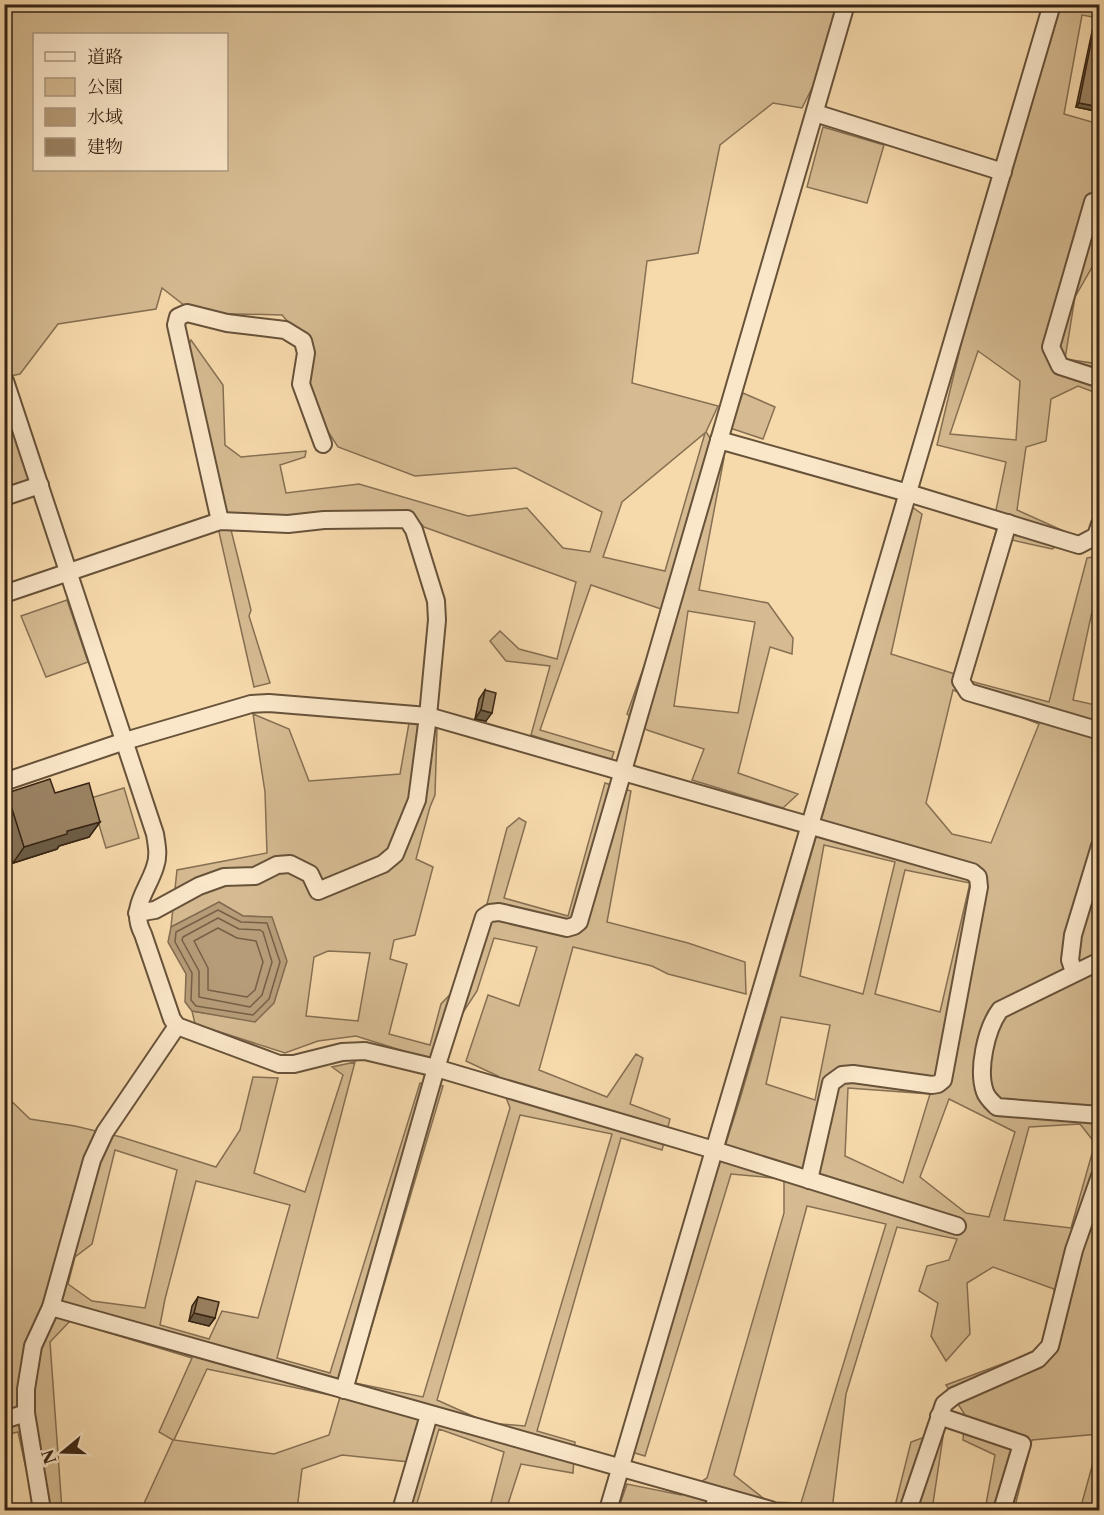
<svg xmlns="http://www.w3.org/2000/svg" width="1104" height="1515" font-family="'Libre Caslon Text','Noto Serif JP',serif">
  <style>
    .green { fill: #d6bb92; stroke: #867053; stroke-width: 1.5; fill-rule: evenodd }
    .water { fill: #b69c78; stroke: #836c50; stroke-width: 1.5 }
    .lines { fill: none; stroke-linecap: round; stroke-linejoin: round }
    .shore { stroke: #766046; stroke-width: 1.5 }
    .minor-casing { stroke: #67523a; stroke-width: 20 }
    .minor { stroke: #fae7c9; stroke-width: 16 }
    .wall { fill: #857155; stroke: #372414; stroke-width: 1.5 }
    .shaded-wall { fill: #6c5c45; stroke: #372414; stroke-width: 1.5 }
    .building { fill: #9b8363; stroke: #372414; stroke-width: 1.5 }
  </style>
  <rect width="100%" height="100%" fill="#f7daac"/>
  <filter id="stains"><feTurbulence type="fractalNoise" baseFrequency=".00333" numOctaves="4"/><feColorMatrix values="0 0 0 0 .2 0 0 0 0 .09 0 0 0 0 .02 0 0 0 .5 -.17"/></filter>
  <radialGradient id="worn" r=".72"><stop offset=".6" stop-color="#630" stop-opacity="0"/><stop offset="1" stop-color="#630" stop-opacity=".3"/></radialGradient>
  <g class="green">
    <path d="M 5,5 L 837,5 L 815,82 L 802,108 L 773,103 L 720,145 L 698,253 L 647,261 L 632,383 L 718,406 L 706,432 L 724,458 L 699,590 L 768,603 L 793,638 L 792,654 L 770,647 L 738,773 L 798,794 L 783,808 L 692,780 L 704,749 L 647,730 L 627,714 L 664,610 L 591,585 L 540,730 L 614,752 L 611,761 L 531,735 L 550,666 L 506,661 L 490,641 L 500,631 L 519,649 L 557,659 L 576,582 L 424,527 L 409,511 L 241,517 L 231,530 L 251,610 L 249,616 L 270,683 L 254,687 L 219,532 L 223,516 L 186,351 L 191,340 L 223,385 L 225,445 L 241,457 L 306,451 L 305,457 L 280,465 L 286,493 L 359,484 L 468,516 L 527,508 L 563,548 L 590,552 L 602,512 L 516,468 L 415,476 L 338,447 L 303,393 L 308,344 L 282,315 L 194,313 L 162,288 L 156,309 L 58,324 L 20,374 L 5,377 ZM 34,34 L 226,34 L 226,170 L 34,170 ZM 705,433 L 665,571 L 603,557 L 622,502 ZM 688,611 L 755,622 L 738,713 L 674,706 Z"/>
    <path d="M 1061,5 L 1099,5 L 1099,18 L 1082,15 L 1064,114 L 1099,124 L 1099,255 L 1075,297 L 1065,359 L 1099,364 L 1099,394 L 1078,386 L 1051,399 L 1046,441 L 1026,447 L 1017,510 L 1075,536 L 1052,549 L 1012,540 L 970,681 L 1049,702 L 1087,558 L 1099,556 L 1099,601 L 1093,607 L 1073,700 L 1100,706 L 1099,1434 L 1032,1440 L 1014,1510 L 985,1510 L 995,1455 L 963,1440 L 965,1415 L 946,1385 L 1053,1345 L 1054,1289 L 993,1267 L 967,1283 L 970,1334 L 946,1361 L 931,1336 L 938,1303 L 919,1291 L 927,1266 L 949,1260 L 957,1239 L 897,1227 L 846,1394 L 832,1510 L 618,1510 L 627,1484 L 681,1495 L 707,1478 L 784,1213 L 784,1179 L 731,1174 L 645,1456 L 628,1451 L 740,1099 L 912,507 L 922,514 L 891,654 L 955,674 L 996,531 L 996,510 L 1006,462 L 937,445 L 965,328 ZM 978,351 L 1020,381 L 1016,440 L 950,434 ZM 953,690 L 1039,724 L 991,843 L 952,834 L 926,803 ZM 824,845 L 895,862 L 863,994 L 800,976 ZM 905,870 L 970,883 L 940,1012 L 875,994 ZM 781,1017 L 830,1025 L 815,1100 L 766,1084 ZM 848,1088 L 930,1094 L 903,1183 L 845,1156 ZM 949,1099 L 1015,1132 L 989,1217 L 966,1213 L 920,1177 ZM 1080,1124 L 1095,1143 L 1071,1228 L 1004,1220 L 1029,1127 ZM 807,1206 L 886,1224 L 801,1503 L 768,1502 L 734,1475 Z"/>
    <path d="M 823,127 L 884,145 L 867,203 L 807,187 Z"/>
    <path d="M 743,393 L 775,407 L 763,439 L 730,428 Z"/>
    <path d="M 4,395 L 32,480 L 5,490 Z"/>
    <path d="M 67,600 L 88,662 L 46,677 L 21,616 Z"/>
    <path d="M 253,714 L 289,729 L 309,781 L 400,774 L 409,723 L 437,729 L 435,795 L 430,807 L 416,859 L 433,867 L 415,935 L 394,940 L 390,959 L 407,964 L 389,1034 L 430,1045 L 441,1004 L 468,976 L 507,828 L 519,818 L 526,822 L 504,898 L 568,916 L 605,783 L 631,791 L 607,922 L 688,943 L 745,962 L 746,994 L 668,974 L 652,966 L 573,947 L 539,1070 L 607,1097 L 636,1054 L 643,1058 L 630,1104 L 670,1119 L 662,1150 L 621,1138 L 537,1431 L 575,1442 L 573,1473 L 521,1464 L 506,1510 L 489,1510 L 504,1452 L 439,1429 L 415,1510 L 395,1510 L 409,1462 L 342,1455 L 302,1469 L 297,1510 L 141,1510 L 173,1440 L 159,1432 L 192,1358 L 70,1321 L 50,1342 L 62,1510 L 35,1510 L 18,1432 L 5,1435 L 4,1094 L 30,1119 L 75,1126 L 121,1137 L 216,1167 L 240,1130 L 253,1077 L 278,1078 L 254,1173 L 305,1192 L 343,1075 L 332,1067 L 355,1062 L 277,1358 L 330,1373 L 420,1083 L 443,1086 L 355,1383 L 423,1397 L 510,1108 L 498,1076 L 466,1061 L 488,995 L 519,1006 L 537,947 L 494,938 L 477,991 L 432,1060 L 356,1036 L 318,1041 L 285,1053 L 195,1024 L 192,1011 L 255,1021 L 271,917 L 243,916 L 219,902 L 171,927 L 177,870 L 267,853 L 265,792 ZM 328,951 L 370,953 L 358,1021 L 306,1016 L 314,957 ZM 520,1115 L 612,1134 L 525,1426 L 488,1423 L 437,1400 ZM 115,1150 L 177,1170 L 145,1308 L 92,1301 L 68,1284 L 75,1257 L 92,1244 ZM 196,1181 L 290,1205 L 258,1318 L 222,1311 L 209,1339 L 160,1325 L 165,1299 ZM 207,1369 L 340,1397 L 329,1435 L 274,1454 L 174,1440 Z"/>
    <path d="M 124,788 L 139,838 L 106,848 L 91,798 Z"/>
    <path d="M 944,1430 L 932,1510 L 894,1510 L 911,1442 Z"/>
    <path d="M 1099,1441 L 1099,1510 L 1080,1510 Z"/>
  </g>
  <path class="water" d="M 219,902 L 243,916 L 272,917 L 287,961 L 274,1003 L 255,1022 L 192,1011 L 185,1002 L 186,974 L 168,942 L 171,927 Z"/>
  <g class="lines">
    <g class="shore">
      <path d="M 218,910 L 241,922 L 267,923 L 280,962 L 269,999 L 253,1015 L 196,1006 L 191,1000 L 192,973 L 175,942 L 176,932 Z"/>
      <path d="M 218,918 L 239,929 L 260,930 L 263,932 L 272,962 L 262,995 L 250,1007 L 199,997 L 199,971 L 182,940 L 183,937 Z"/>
      <path d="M 218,928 L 237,938 L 256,941 L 263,962 L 255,990 L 247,997 L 208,990 L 208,968 L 194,941 Z"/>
    </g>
    <defs>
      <g id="minor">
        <path d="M 815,113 L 1003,172"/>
        <path d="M 1100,201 L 1093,202 L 1051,347 L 1060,366 L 1100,379"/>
        <path d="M 5,381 L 155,834 C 157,846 159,856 155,867 C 147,892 129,907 143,934 L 172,1019 L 177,1026 L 279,1064 L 294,1064 L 342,1052 L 365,1051 L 436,1068 L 714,1150 L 957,1226"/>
        <path d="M 719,440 L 908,493 L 1079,545 L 1096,536 L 1100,524"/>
        <path d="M 4,497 L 40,485"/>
        <path d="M 220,521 L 176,325 L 178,317 L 187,313 L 227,323 L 285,330 L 303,341 L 306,353 L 301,384 L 323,444"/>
        <path d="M 1008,523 L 961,681 L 968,692 L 1100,731"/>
        <path d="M 4,594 L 220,521 L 288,524 L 324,520 L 407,519 L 414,530 L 436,601 L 437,620 L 428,716 L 417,800 L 395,854 L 383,864 L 318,891 L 310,874 L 290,864 L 277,865 L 255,876 L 224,877 L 199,886 L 155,910 L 137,913"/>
        <path d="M 4,782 L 125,741 L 251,704 L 269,703 L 428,716 L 972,872 L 978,877 L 979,887 L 943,1080 L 938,1084 L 932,1085 L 853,1074 L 842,1075 L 831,1083 L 809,1180"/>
        <path d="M 1100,961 L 1000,1010 C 986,1029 977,1070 985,1092 C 987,1098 993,1103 997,1107 L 1100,1115"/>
        <path d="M 1074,972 L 1070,960 L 1073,935 L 1100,846"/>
        <path d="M 51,1307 L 771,1510"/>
        <path d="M 344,1390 L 436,1068 L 484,917 L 490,913 L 499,912 L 567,928 L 574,926 L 579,922 L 846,4"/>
        <path d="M 939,1416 L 1022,1444 L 1002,1510"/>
        <path d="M 4,1420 L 26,1413"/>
        <path d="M 42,1510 L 26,1413 L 26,1389 L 33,1346 L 51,1307 L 92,1160 L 105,1132 L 177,1026"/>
        <path d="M 401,1510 L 429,1415"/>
        <path d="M 608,1510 L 1052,4"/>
        <path d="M 713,1510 L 717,1496"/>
        <path d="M 908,1510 L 944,1404 L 954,1396 L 1038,1359 L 1050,1346 L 1074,1250 L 1100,1176"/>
      </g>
    </defs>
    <use href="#minor" class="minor-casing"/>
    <use href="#minor" class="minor"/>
  </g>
  <g class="wall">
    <path d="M 1095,23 L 1100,24 L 1100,112 L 1076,107 L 1093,27 Z"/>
    <path d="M 485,690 L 486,721 L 475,719 L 479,699 Z"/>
    <path d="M 7,793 L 55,793 L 100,822 L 89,837 L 59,846 L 57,849 L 13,863 L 4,835 L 4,796 Z"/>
    <path d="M 198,1297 L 215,1318 L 209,1326 L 189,1321 L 192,1306 Z"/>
  </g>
  <g class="shaded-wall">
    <path d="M 1079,103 L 1100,107 L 1100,112 L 1076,107 Z"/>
    <path d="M 481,710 L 492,713 L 486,721 L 475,719 Z"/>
    <path d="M 100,822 L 89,837 L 59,846 L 57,849 L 13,863 L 24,847 L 67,831 Z"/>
    <path d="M 194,1313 L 215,1318 L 209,1326 L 189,1321 Z"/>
  </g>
  <g class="building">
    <path d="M 1095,23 L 1100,24 L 1100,107 L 1079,103 Z"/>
    <path d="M 485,690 L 496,693 L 492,713 L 481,710 Z"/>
    <path d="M 50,779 L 55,793 L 89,783 L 100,822 L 67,831 L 67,834 L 24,847 L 7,793 Z"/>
    <path d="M 198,1297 L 219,1302 L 215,1318 L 194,1313 Z"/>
    <path d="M 19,1506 L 21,1510 L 10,1510 Z"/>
  </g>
  <rect width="1104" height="1515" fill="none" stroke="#f7daac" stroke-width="24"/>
  <rect x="6" y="6" width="1092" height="1503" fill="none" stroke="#372414" stroke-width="3"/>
  <rect x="12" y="12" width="1080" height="1491" fill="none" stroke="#372414" stroke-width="1.5"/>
  <rect x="33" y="33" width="195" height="138" fill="#fae7c9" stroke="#ac9981" stroke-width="1.5"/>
  <rect x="45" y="52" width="30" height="9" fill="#fae7c9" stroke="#ac9981" stroke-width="1.5"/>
  <text x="87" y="63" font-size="18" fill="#372414">道路</text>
  <rect x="45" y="78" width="30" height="18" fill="#d6bb92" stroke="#ac9981" stroke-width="1.5"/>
  <text x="87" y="93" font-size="18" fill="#372414">公園</text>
  <rect x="45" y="108" width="30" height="18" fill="#b69c78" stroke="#ac9981" stroke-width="1.5"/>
  <text x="87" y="123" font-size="18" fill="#372414">水域</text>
  <rect x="45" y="138" width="30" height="18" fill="#9b8363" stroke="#ac9981" stroke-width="1.5"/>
  <text x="87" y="153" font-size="18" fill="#372414">建物</text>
  <g transform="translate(63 1452) rotate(251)" stroke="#fae7c9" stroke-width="4.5" paint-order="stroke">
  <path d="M0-4.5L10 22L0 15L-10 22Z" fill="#372414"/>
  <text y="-9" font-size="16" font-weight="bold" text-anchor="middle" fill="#372414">N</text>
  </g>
  <rect width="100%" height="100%" filter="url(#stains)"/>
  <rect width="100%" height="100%" fill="url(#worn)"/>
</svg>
